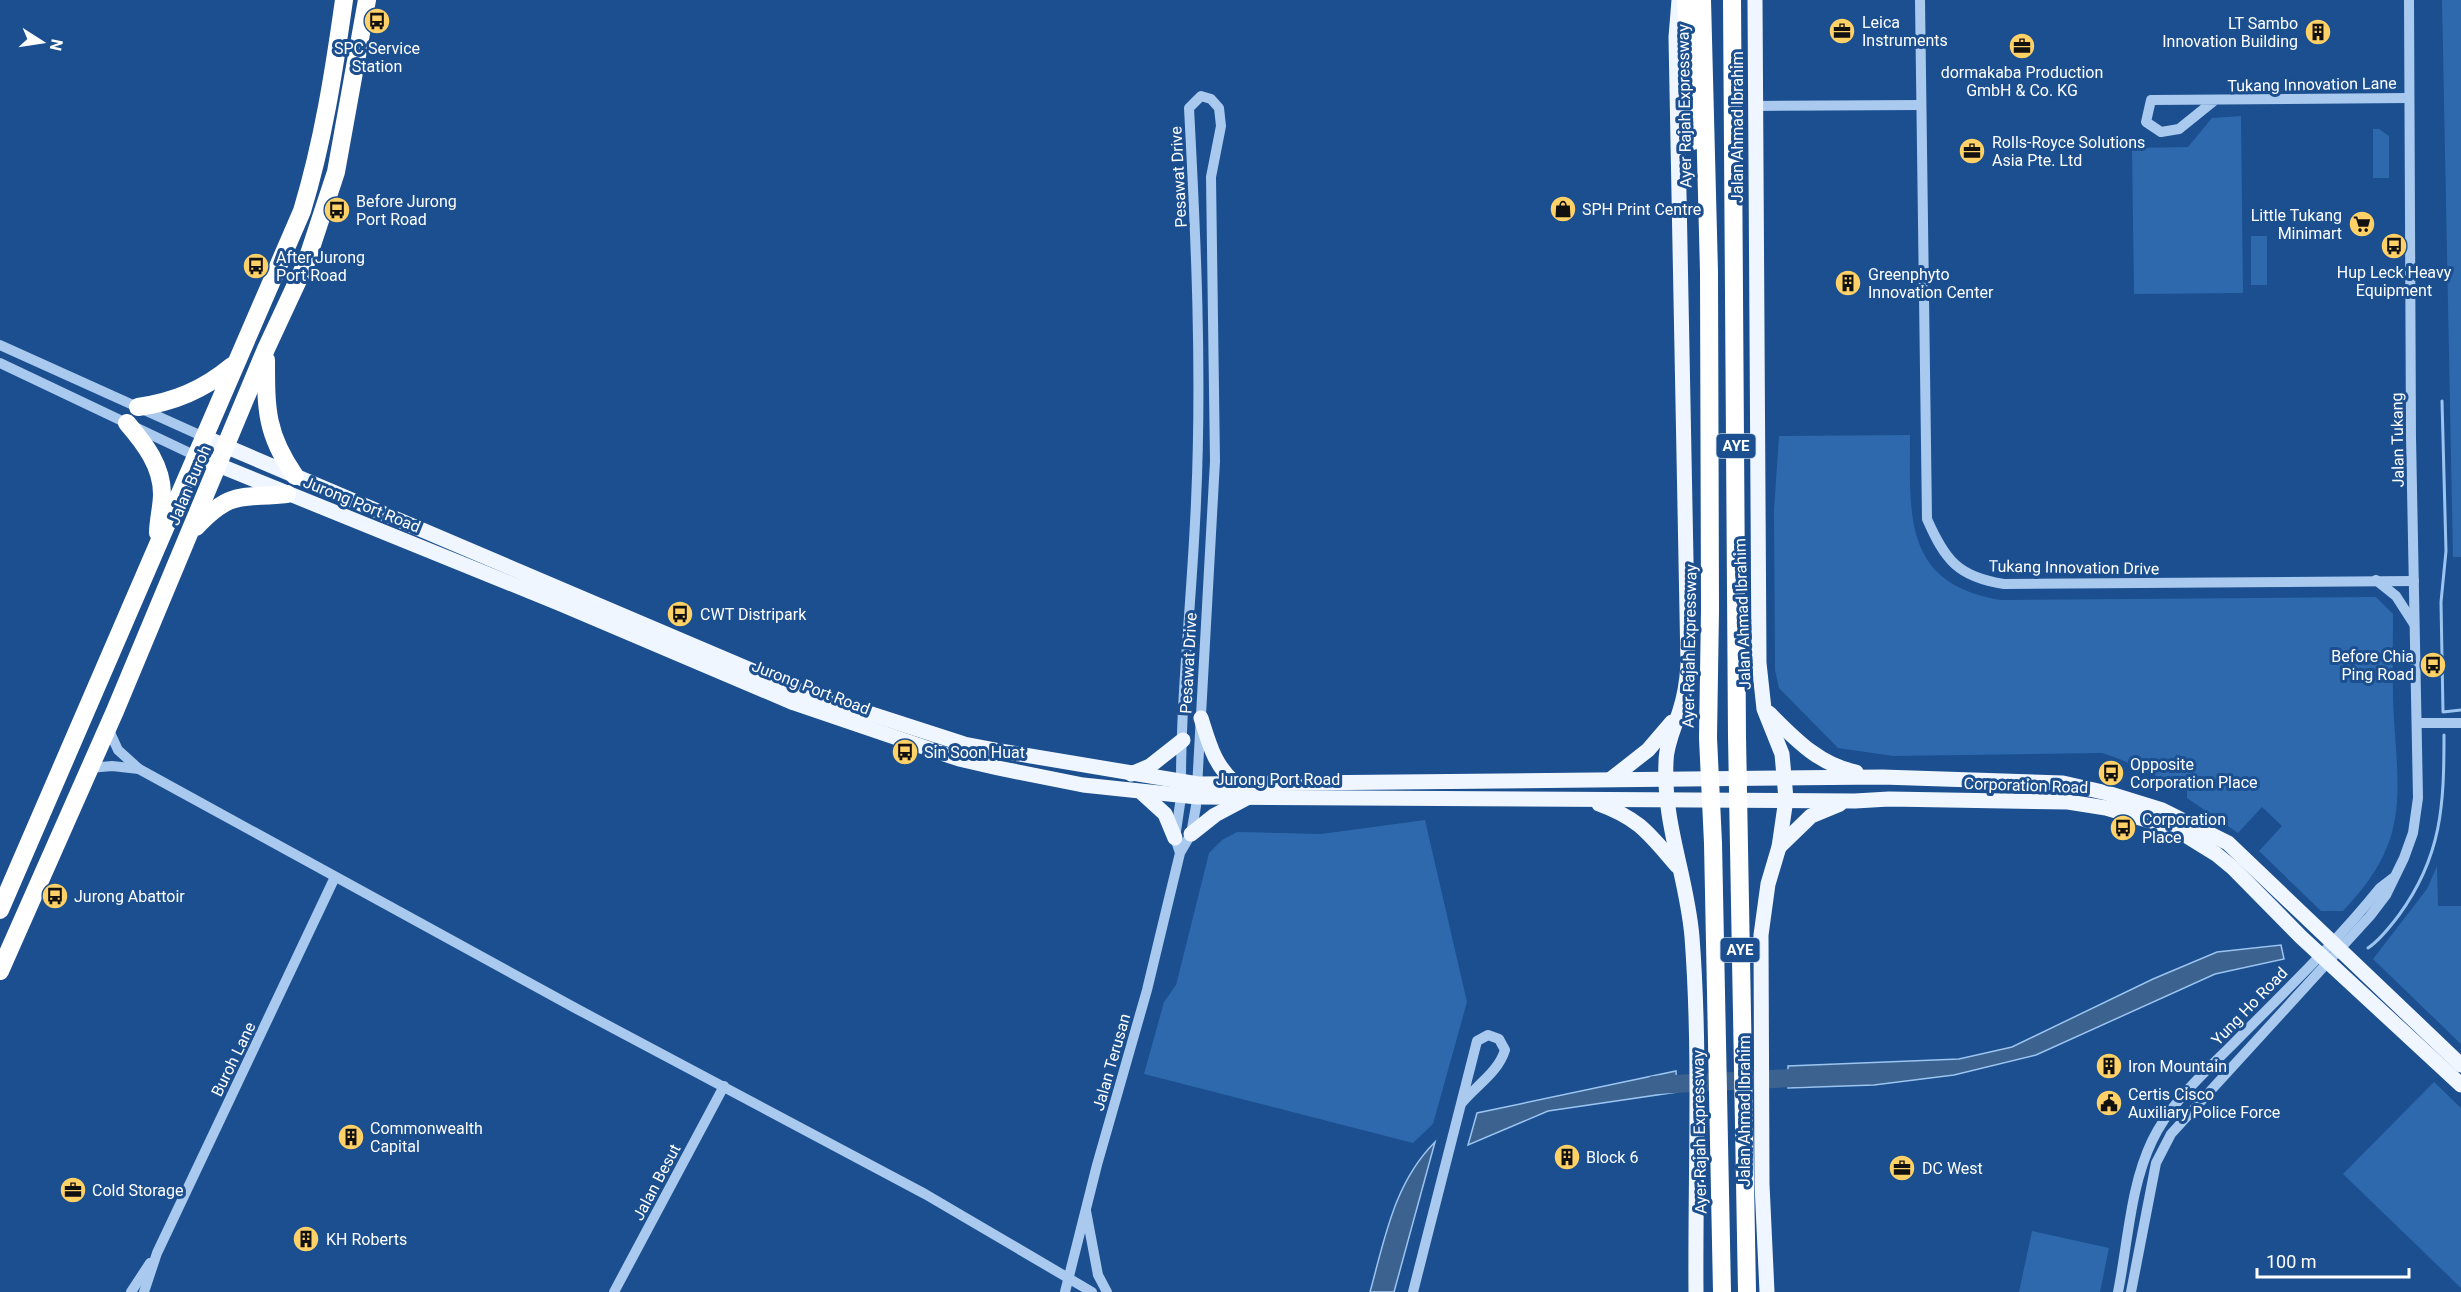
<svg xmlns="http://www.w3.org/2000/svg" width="2461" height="1292" font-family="Roboto,sans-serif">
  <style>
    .green { fill: #2e69ad }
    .water { fill: #3c6290; stroke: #9cc4f0; stroke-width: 1.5 }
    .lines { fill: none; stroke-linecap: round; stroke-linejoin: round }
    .stream { stroke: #9cc4f0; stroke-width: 3 }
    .river { stroke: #3c6290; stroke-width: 18 }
    .minor { stroke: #a9c9ee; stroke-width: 10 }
    .major { stroke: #f0f6ff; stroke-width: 15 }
    .highway { stroke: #fff; stroke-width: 18 }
    .labels { text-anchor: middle; stroke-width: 6; stroke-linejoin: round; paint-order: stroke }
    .shield { fill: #1b4f8f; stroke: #bbcadd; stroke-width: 1.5 }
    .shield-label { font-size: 15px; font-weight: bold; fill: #fff }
    .poi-label { font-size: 16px; fill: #fff; stroke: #1b4f8f; text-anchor: start }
    .street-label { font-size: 16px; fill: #fff; stroke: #1b4f8f }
  </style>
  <rect width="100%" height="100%" fill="#1b4f8f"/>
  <g class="green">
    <path d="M 2442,0 L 2461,0 L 2461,557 L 2453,557 Z"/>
    <path d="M 2241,116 L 2243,293 L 2134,294 L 2132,148 L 2188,147 L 2212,118 Z"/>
    <path d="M 2373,129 L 2379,129 L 2389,136 L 2389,178 L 2373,178 Z"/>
    <rect x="2251" y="236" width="16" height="49"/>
    <path d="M 1910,435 C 1910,514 1902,584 2001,600 L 2376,597 L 2393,614 C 2393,649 2392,685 2394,720 C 2400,804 2406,845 2343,911 L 2321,911 L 2259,851 L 2282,826 L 2262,807 L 2238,833 L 2187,798 L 2187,791 C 2158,778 2132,762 2102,753 L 1893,756 L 1838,748 L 1779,688 L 1775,670 L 1774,510 L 1779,436 Z"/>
    <path d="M 1425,820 L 1467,1002 L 1433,1124 L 1413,1143 L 1144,1074 L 1164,1002 L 1176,985 L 1209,853 L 1222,840 L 1237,832 L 1321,834 Z"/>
    <path d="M 2437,866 L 2438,906 L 2461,906 L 2461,1044 L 2373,959 L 2427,889 Z"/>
    <path d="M 2434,1082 L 2461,1108 L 2461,1288 L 2343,1174 Z"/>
    <path d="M 2032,1231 L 2109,1248 L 2100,1292 L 2019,1292 Z"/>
  </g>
  <g class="water">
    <path d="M 2281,945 L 2284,959 L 2215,974 L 2036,1055 L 1954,1075 L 1874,1085 L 1788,1088 L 1788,1066 L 1959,1059 L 2012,1047 L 2153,979 L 2217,952 Z"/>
    <path d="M 1676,1071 L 1677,1092 L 1548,1111 L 1468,1145 L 1477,1113 Z"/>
    <path d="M 1435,1142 L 1394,1292 L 1370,1292 C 1385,1238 1394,1183 1435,1142 Z"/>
  </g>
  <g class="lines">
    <g class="stream">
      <path d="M 2442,401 L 2446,551 L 2441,602 L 2443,712 L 2461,710"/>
      <path d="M 2368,948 C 2380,940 2390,927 2399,915 C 2442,856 2444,805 2444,735"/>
    </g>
    <path class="river" d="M 1654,1085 L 1812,1077"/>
    <g class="minor">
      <path d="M 1920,0 L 1927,519 C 1945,560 1958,577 2004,584 L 2414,581"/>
      <path d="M 2215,100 L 2179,129 L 2161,132 L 2146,122 L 2151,100 L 2409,98"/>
      <path d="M 1755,106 L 1921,105"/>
      <path d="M 0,345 L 204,437"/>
      <path d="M 0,363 L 196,456"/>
      <path d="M 2376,580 L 2396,596 L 2414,624"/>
      <path d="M 2418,723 L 2461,723"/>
      <path d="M 108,728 L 118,750 L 139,769 L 577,1009 L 925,1194 L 1092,1292"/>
      <path d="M 89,768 L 112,766 L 139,769"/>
      <path d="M 1086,1211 L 1098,1275 L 1107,1292"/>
      <path d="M 131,1292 L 150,1263"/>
      <path d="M 144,1292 L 157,1253 L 335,877"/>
      <path d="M 614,1292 L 724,1086"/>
      <path d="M 1065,1292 L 1097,1165 L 1147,990 L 1180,853 L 1191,834 L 1196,806 L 1215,461 L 1211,177 L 1221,126 L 1219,108 L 1211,99 L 1201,96 L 1189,108 C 1196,239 1202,371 1196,502 C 1192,600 1180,699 1181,797 L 1175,838 L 1180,853"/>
      <path d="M 1413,1292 L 1477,1041 L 1488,1035 L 1499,1039 L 1505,1050 C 1498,1073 1475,1086 1461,1104"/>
      <path d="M 2118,1292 C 2128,1243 2130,1187 2152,1141 C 2170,1103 2204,1073 2233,1044 C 2283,993 2335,944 2380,888 L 2393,878"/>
      <path d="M 2131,1292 L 2156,1163 L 2171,1134 L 2370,916 L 2386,895 L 2404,858 L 2413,833 L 2418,798 L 2411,437 L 2409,0"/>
    </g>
    <g class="major">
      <path d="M 1679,0 L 1676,37 L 1688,665 C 1687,680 1685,695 1680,710 C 1675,727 1666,744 1666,762 C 1663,825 1687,876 1692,937 C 1701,1055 1695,1174 1696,1292"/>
      <path d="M 1755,0 L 1759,663 L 1764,709 L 1782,754 L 1786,799 L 1779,847 L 1768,884 L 1761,935 L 1762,1184 L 1767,1292"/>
      <path d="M 204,437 L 800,691 L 964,744 L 1001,751 L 1198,784 L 1882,777 L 2063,783 L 2107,793 L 2162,810 L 2228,843 L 2461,1065"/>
      <path d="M 196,456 L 561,604 L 794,703 L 959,759 L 998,768 L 1083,785 L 1197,797 L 1855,801 L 1889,799 L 2068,802 L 2106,808 L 2174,828 L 2216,854 L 2233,868 L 2301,937 L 2461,1085"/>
      <path d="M 1769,713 C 1794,738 1819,765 1856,772"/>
      <path d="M 1201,718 C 1209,743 1214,765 1235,783"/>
      <path d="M 1131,774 L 1150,766 L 1183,740"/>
      <path d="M 1611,779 L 1648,750 L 1672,722"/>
      <path d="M 1142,793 L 1165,814 L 1175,838"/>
      <path d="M 1599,804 C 1640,819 1649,834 1677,866"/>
      <path d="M 1191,834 L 1215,815 L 1247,798"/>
      <path d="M 1779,847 L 1811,816 L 1840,804"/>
    </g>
    <g class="highway">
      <path d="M 1686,0 L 1693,141"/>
      <path d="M 1702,0 L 1709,272 L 1710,610 L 1708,738 L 1713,843 L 1722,1292"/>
      <path d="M 1732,0 L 1737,736 L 1747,1292"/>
      <path d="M 266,360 C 266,410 266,434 295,476"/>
      <path d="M 138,407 C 174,402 203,390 232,366"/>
      <path d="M 127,423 C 145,444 162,466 162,494 C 162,507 158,520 158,533"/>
      <path d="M 196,527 C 232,489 241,499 287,494"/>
      <path d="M 0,910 L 302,211 C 323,142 334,71 344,0"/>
      <path d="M 0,971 L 115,711 L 266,349 L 306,263 L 336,172 L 367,0"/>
    </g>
  </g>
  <defs>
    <symbol id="bus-disc" viewBox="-11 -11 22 22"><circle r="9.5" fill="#ffd166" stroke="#1b4f8f"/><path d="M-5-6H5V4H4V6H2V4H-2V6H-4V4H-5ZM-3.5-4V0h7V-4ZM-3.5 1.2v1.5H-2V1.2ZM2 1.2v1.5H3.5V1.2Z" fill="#111"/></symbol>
    <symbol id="office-disc" viewBox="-11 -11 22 22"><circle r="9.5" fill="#ffd166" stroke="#1b4f8f"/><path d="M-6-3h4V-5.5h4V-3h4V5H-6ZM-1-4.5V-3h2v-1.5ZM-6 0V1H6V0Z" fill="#111"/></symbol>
    <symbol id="building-disc" viewBox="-11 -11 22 22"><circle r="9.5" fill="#ffd166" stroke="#1b4f8f"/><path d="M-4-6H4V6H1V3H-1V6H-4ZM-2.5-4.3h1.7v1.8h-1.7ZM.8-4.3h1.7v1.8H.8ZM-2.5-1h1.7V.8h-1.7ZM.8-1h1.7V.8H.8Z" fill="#111"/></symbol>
    <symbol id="shop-disc" viewBox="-11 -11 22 22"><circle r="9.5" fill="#ffd166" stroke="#1b4f8f"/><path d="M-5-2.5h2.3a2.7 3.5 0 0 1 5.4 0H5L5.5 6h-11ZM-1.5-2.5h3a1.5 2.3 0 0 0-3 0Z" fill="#111"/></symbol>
    <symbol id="supermarket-disc" viewBox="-11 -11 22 22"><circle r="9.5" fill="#ffd166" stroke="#1b4f8f"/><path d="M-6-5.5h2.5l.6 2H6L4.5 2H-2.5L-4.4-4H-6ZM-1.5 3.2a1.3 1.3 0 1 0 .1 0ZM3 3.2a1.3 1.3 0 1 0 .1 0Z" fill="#111"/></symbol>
    <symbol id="civic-disc" viewBox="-11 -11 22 22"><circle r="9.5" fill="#ffd166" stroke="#1b4f8f"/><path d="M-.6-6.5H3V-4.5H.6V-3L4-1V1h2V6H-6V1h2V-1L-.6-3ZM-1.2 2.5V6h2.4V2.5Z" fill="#111"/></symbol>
  </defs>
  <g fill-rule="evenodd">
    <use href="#bus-disc" x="362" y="6" width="30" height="30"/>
    <use href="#office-disc" x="1827" y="16" width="30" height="30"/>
    <use href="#building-disc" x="2303" y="17" width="30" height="30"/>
    <use href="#office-disc" x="2007" y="31" width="30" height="30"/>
    <use href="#office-disc" x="1957" y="136" width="30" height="30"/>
    <use href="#shop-disc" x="1548" y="194" width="30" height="30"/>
    <use href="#bus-disc" x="322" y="195" width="30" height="30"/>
    <use href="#supermarket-disc" x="2347" y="209" width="30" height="30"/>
    <use href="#bus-disc" x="2379" y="231" width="30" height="30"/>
    <use href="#bus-disc" x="241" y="251" width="30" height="30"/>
    <use href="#building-disc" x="1833" y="268" width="30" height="30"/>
    <use href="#bus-disc" x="665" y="599" width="30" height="30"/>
    <use href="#bus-disc" x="2418" y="650" width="30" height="30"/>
    <use href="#bus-disc" x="890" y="737" width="30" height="30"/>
    <use href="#bus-disc" x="2096" y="758" width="30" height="30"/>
    <use href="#bus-disc" x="2108" y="813" width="30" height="30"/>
    <use href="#bus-disc" x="40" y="881" width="30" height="30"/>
    <use href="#building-disc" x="2094" y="1051" width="30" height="30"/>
    <use href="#civic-disc" x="2094" y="1088" width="30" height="30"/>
    <use href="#building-disc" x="336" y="1122" width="30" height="30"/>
    <use href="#building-disc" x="1552" y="1142" width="30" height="30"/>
    <use href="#office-disc" x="1887" y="1153" width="30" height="30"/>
    <use href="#office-disc" x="58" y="1175" width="30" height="30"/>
    <use href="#building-disc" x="291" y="1224" width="30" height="30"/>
  </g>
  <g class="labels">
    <g class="shield">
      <rect x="1716.5" y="434" width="39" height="24" rx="4.5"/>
      <rect x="1720.5" y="938" width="39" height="24" rx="4.5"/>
    </g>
    <g class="shield-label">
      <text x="1736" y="451">AYE</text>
      <text x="1740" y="955">AYE</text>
    </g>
    <g class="poi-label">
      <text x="1862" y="28">Leica<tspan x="1862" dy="18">Instruments</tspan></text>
      <text x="2298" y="29" text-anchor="end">LT Sambo<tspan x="2298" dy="18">Innovation Building</tspan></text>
      <text x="377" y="54" text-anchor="middle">SPC Service<tspan x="377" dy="18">Station</tspan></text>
      <text x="2022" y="78" text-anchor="middle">dormakaba Production<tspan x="2022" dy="18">GmbH &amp; Co. KG</tspan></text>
      <text x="1992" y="148">Rolls-Royce Solutions<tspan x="1992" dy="18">Asia Pte. Ltd</tspan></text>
      <text x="356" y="207">Before Jurong<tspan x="356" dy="18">Port Road</tspan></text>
      <text x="1582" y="215">SPH Print Centre</text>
      <text x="2342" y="221" text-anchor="end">Little Tukang<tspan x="2342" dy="18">Minimart</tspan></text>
      <text x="276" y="263">After Jurong<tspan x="276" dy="18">Port Road</tspan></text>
      <text x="2394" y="278" text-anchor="middle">Hup Leck Heavy<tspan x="2394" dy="18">Equipment</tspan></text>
      <text x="1868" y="280">Greenphyto<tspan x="1868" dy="18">Innovation Center</tspan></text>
      <text x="700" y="620">CWT Distripark</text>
      <text x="2414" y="662" text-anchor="end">Before Chia<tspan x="2414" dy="18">Ping Road</tspan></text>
      <text x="924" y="758">Sin Soon Huat</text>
      <text x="2130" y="770">Opposite<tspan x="2130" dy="18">Corporation Place</tspan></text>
      <text x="2142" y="825">Corporation<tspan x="2142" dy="18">Place</tspan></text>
      <text x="74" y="902">Jurong Abattoir</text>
      <text x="2128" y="1072">Iron Mountain</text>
      <text x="2128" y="1100">Certis Cisco<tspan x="2128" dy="18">Auxiliary Police Force</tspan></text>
      <text x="370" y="1134">Commonwealth<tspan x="370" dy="18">Capital</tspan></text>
      <text x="1586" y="1163">Block 6</text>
      <text x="1922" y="1174">DC West</text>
      <text x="92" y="1196">Cold Storage</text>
      <text x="326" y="1245">KH Roberts</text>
    </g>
    <g class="street-label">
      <text transform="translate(2312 84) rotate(-1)" y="6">Tukang Innovation Lane</text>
      <text transform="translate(1684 106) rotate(-91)" y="6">Ayer Rajah Expressway</text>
      <text transform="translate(1737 127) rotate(-90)" y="6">Jalan Ahmad Ibrahim</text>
      <text transform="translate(1178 177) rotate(-93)" y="6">Pesawat Drive</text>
      <text transform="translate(2397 440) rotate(-91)" y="6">Jalan Tukang</text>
      <text transform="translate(189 485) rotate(-67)" y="6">Jalan Buroh</text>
      <text transform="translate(362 504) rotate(22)" y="6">Jurong Port Road</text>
      <text transform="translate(2074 567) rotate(1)" y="6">Tukang Innovation Drive</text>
      <text transform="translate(1742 614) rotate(-92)" y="6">Jalan Ahmad Ibrahim</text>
      <text transform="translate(1689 646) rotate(-89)" y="6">Ayer Rajah Expressway</text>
      <text transform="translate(1188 663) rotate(-87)" y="6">Pesawat Drive</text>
      <text transform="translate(811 687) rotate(21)" y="6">Jurong Port Road</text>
      <text x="1278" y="785">Jurong Port Road</text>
      <text transform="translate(2026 785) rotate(2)" y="6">Corporation Road</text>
      <text transform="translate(2249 1006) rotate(-46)" y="6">Yung Ho Road</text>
      <text transform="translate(233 1059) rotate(-64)" y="6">Buroh Lane</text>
      <text transform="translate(1111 1062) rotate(-74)" y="6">Jalan Terusan</text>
      <text transform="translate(1744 1111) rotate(-90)" y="6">Jalan Ahmad Ibrahim</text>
      <text transform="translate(1699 1132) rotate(-91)" y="6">Ayer Rajah Expressway</text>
      <text transform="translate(656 1182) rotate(-62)" y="6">Jalan Besut</text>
    </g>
  </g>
  <g transform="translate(42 42) rotate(102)" stroke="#1b4f8f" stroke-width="4.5" paint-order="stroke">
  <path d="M0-4.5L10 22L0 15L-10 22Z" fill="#ffffff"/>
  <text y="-9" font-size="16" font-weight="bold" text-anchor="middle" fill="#ffffff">N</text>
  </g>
  <path d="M2257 1268v9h152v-9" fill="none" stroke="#ffffff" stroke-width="3"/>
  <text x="2266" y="1268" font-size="18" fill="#ffffff" stroke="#1b4f8f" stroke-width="4.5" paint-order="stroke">100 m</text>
</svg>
